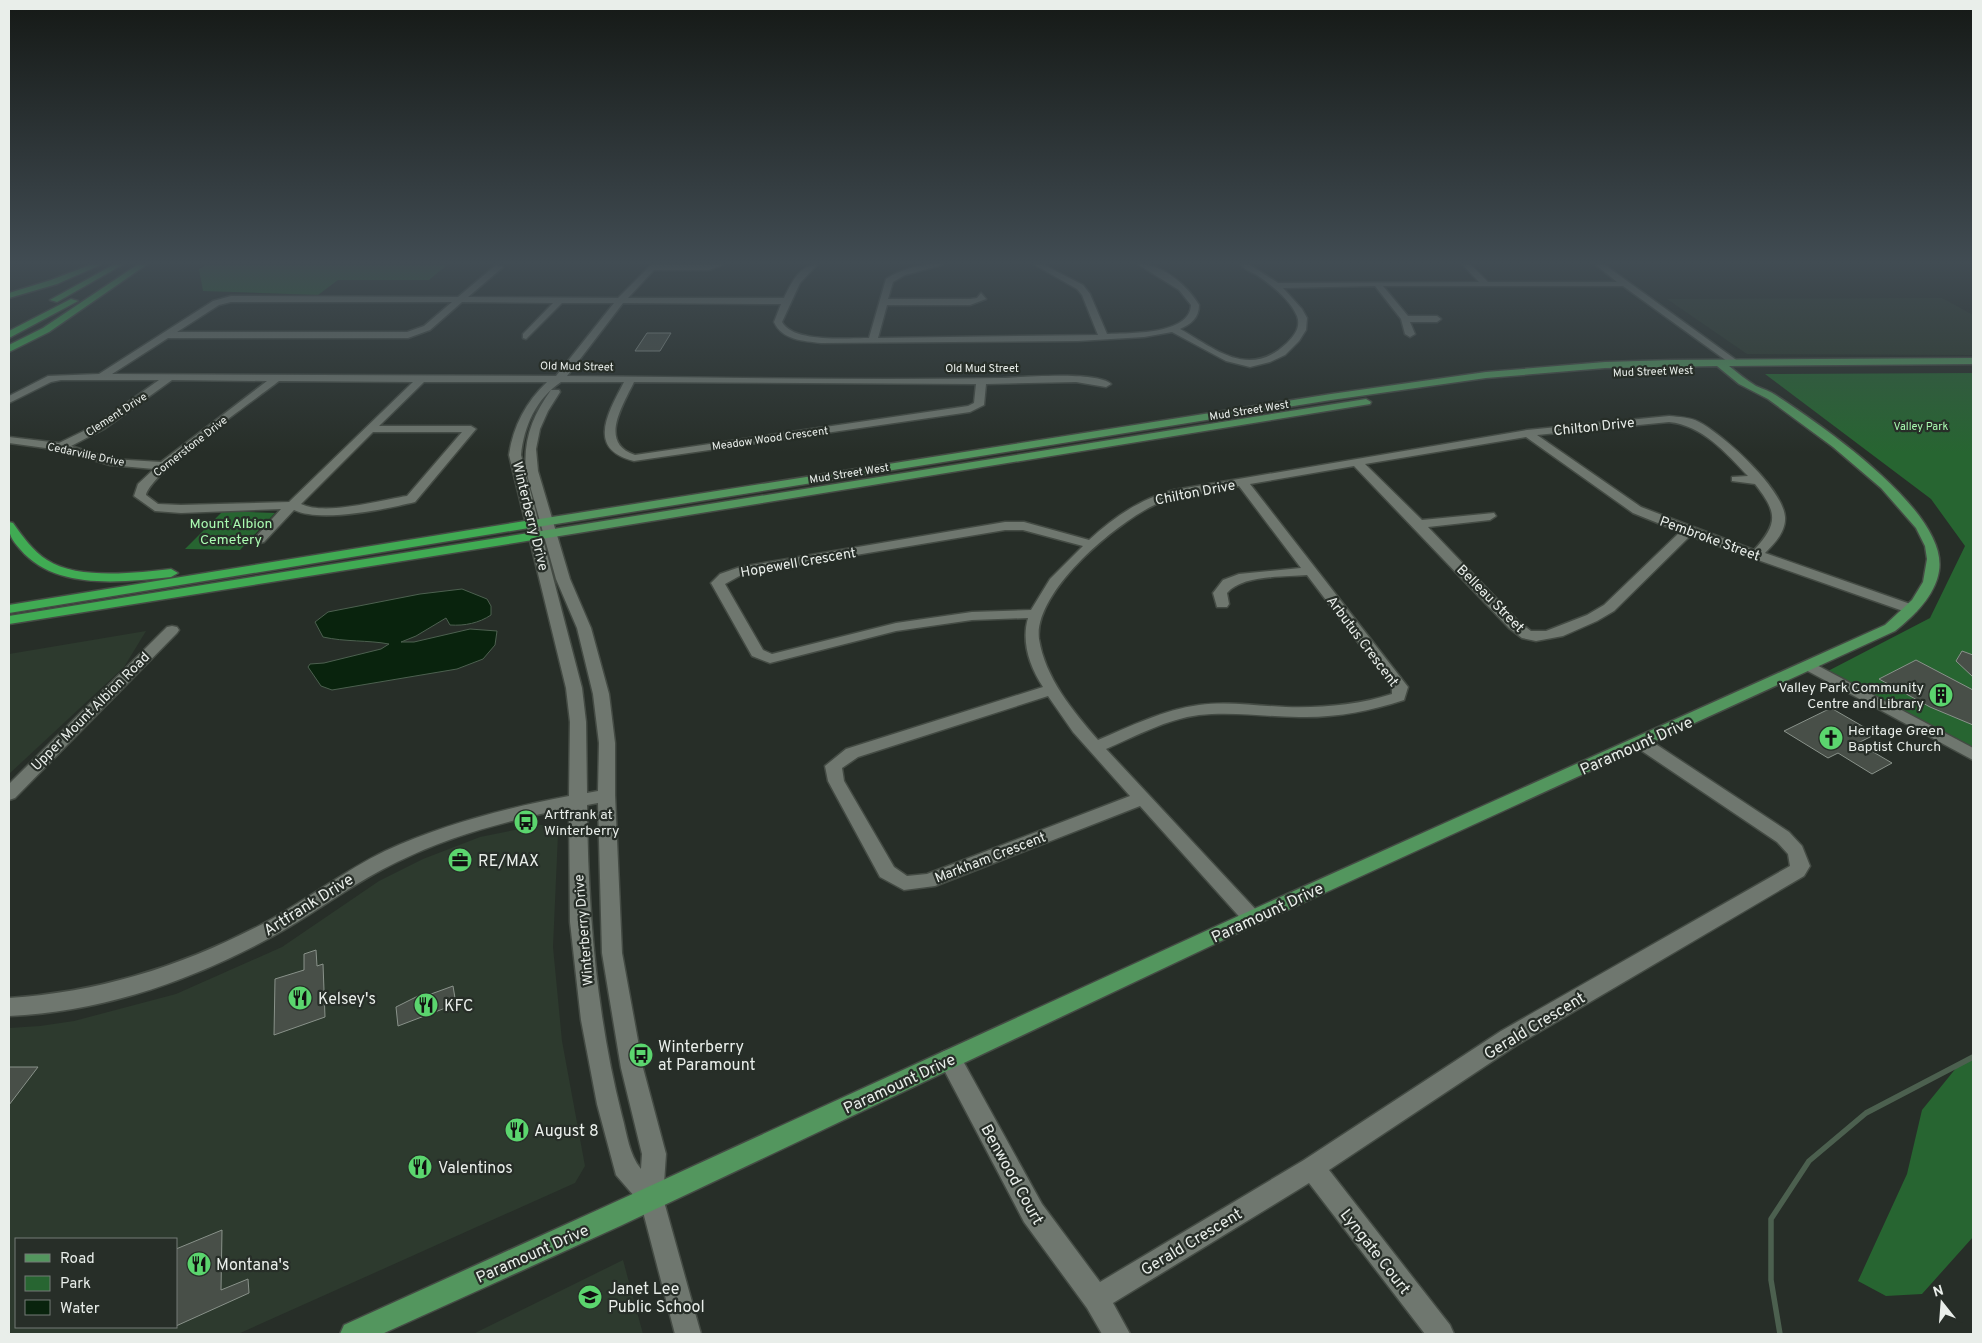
<svg xmlns="http://www.w3.org/2000/svg" width="1982" height="1343" font-family="Overpass,sans-serif">
  <style>
    .built { fill: #2d3a2e; fill-rule: evenodd }
    .green { fill: #276531 }
    .water { fill: #09230d; stroke: #4c604f }
    .lines { fill: none; stroke-linecap: round; stroke-linejoin: round }
    .stream { stroke: #4c604f; stroke-width: 5.5 }
    .building { fill: #484f48; stroke: #89928a }
    .minor-casing { stroke: #444b44; stroke-width: 3 }
    .major-casing { stroke: #444b44; stroke-width: 3 }
    .highway-casing { stroke: #444b44; stroke-width: 3 }
    .minor { fill: #6f776f; fill-rule: evenodd }
    .major { fill: #53965e; fill-rule: evenodd }
    .highway { fill: #40ab53; fill-rule: evenodd }
    .labels { text-anchor: middle; stroke-width: 4.5; stroke-linejoin: round; paint-order: stroke }
    .far-street-label { font-size: 11px; fill: #e9eeea; stroke: #272e28 }
    .far-park-label { font-size: 11px; fill: #aafbb1; stroke: #272e28 }
    .street-label { font-size: 14px; fill: #e9eeea; stroke: #272e28 }
    .park-label { font-size: 14px; fill: #aafbb1; stroke: #272e28 }
    .poi-label { font-size: 14px; fill: #e9eeea; stroke: #272e28; text-anchor: start }
    .near-street-label { font-size: 16px; fill: #e9eeea; stroke: #272e28 }
    .near-poi-label { font-size: 16px; fill: #e9eeea; stroke: #272e28; text-anchor: start }
  </style>
  <rect width="100%" height="100%" fill="#272e28"/>
  <g class="built">
    <path d="M 1942,298 L 1973,315 L 1973,355 L 1747,354 L 1667,299 Z"/>
    <path d="M 146,631 L 124,667 L 9,774 L 9,654 Z"/>
    <path d="M 539,825 L 553,825 L 558,834 L 553,947 L 562,1041 L 585,1166 L 575,1183 L 238,1334 L 9,1334 L 9,1028 L 40,1026 L 74,1021 L 176,994 L 282,947 L 379,881 L 423,859 L 480,837 ZM 16,1239 L 176,1239 L 176,1327 L 16,1327 Z"/>
    <path d="M 623,1260 L 643,1334 L 473,1334 Z"/>
  </g>
  <g class="green">
    <path d="M 207,265 L 447,265 L 429,280 L 338,280 L 318,295 L 203,291 L 199,269 Z"/>
    <path d="M 1973,373 L 1973,750 L 1828,671 L 1930,618 L 1965,546 L 1931,499 L 1765,374 Z"/>
    <path d="M 223,511 L 275,513 L 240,550 L 185,549 Z"/>
    <path d="M 1973,1058 L 1973,1237 L 1922,1294 L 1886,1296 L 1858,1281 L 1907,1174 L 1922,1110 L 1961,1062 Z"/>
  </g>
  <path class="water" d="M 462,589 L 487,599 L 491,606 L 491,615 C 479,623 465,626 450,625 L 446,618 L 416,636 L 401,642 L 414,642 L 470,629 L 497,631 L 495,645 L 483,659 L 457,669 L 332,690 L 321,686 L 308,667 L 310,664 L 324,663 L 381,649 L 389,644 C 368,640 345,642 323,637 L 315,622 L 328,612 L 420,594 Z"/>
  <g class="lines">
    <path class="stream" d="M 1780,1334 L 1771,1280 L 1771,1219 L 1809,1161 L 1866,1113 L 1973,1057"/>
  </g>
  <g class="building">
    <path d="M 647,333 L 671,333 L 660,351 L 635,351 Z"/>
    <path d="M 1962,651 L 1973,655 L 1973,677 L 1956,661 Z"/>
    <path d="M 1916,660 L 1973,690 L 1973,725 L 1930,707 L 1879,679 Z"/>
    <path d="M 1831,708 L 1876,734 L 1858,743 L 1892,763 L 1872,774 L 1838,753 L 1828,758 L 1784,731 Z"/>
    <path d="M 316,950 L 317,966 L 323,964 L 325,1017 L 274,1035 L 275,979 L 304,970 L 304,954 Z"/>
    <path d="M 453,986 L 456,1004 L 398,1026 L 396,1007 L 420,995 L 420,998 Z"/>
    <path d="M 9,1067 L 38,1067 L 9,1105 Z"/>
    <path d="M 222,1230 L 221,1290 L 248,1279 L 249,1293 L 176,1326 L 176,1249 Z"/>
  </g>
  <g class="lines">
    <defs>
      <g id="minor">
        <path d="M 496,265 L 503,267 L 468,297 L 618,298 L 651,265 L 722,265 L 709,270 L 654,270 L 628,298 L 784,298 C 791,284 799,265 817,265 L 800,283 L 782,322 C 793,343 849,338 869,338 L 886,279 C 902,269 923,263 942,265 L 905,275 L 893,282 L 888,299 L 970,299 L 977,298 L 981,293 L 986,299 L 970,305 L 887,305 L 878,338 L 1098,335 L 1082,295 L 1077,289 L 1035,265 L 1044,265 L 1083,285 L 1090,294 L 1107,334 C 1129,333 1190,335 1191,305 L 1179,290 L 1139,265 C 1161,262 1189,287 1199,305 C 1199,318 1191,324 1180,329 C 1217,350 1249,379 1287,343 C 1295,335 1301,327 1297,316 C 1290,299 1271,285 1257,275 C 1251,272 1244,269 1241,265 L 1250,265 L 1278,283 L 1479,282 L 1463,265 L 1471,265 L 1488,282 L 1617,282 L 1596,265 L 1605,265 L 1739,362 L 1731,364 L 1623,286 L 1383,286 L 1408,316 L 1437,316 L 1441,319 L 1437,322 L 1410,322 L 1415,334 L 1410,337 L 1405,334 L 1401,319 L 1375,286 L 1283,288 L 1302,309 L 1307,318 L 1306,330 L 1299,341 L 1285,355 L 1270,362 L 1250,367 L 1226,361 L 1172,332 L 1144,337 L 1078,341 L 821,343 C 803,341 782,340 774,322 L 781,304 L 623,303 L 567,376 C 712,377 857,381 1003,378 C 1024,377 1097,371 1111,384 L 1106,387 L 1076,382 L 986,384 L 984,405 L 970,412 L 634,461 C 586,449 608,413 624,382 L 561,382 C 536,399 524,426 521,455 L 582,688 L 586,722 L 587,793 L 598,791 L 599,743 L 593,694 L 577,628 L 556,579 L 526,471 C 523,439 533,415 551,390 L 559,390 L 560,392 L 548,411 L 540,429 L 536,449 L 538,471 L 570,579 L 591,628 L 609,694 L 615,743 L 615,795 L 622,953 L 643,1068 L 666,1154 L 663,1198 L 701,1334 L 675,1334 L 641,1204 L 616,1175 L 597,1104 L 581,1020 L 570,922 L 569,808 C 510,820 451,835 397,862 C 357,881 322,908 284,930 C 200,978 105,1012 9,1016 L 9,998 C 102,992 186,965 268,921 C 308,899 344,871 385,851 C 444,824 506,808 569,796 L 570,722 L 566,688 L 509,455 C 513,426 526,402 547,382 L 424,382 L 379,426 L 471,426 L 476,429 L 415,502 C 386,509 321,523 294,510 L 264,542 L 260,543 L 254,539 L 281,509 L 181,513 L 155,511 L 134,496 L 138,484 L 154,469 L 110,465 L 60,450 L 9,443 L 9,437 L 59,443 L 96,425 L 159,380 L 61,380 L 51,382 L 9,403 L 9,396 L 48,376 L 99,374 L 213,301 L 231,296 L 458,297 ZM 231,302 L 452,302 L 424,326 L 407,332 L 177,332 L 219,305 ZM 462,302 L 553,303 L 523,334 L 523,338 L 526,339 L 562,303 L 614,303 L 556,376 L 112,374 L 168,338 L 408,338 L 430,330 ZM 172,380 L 267,381 L 161,462 L 111,459 L 71,446 L 104,429 ZM 279,381 L 413,382 L 289,502 L 181,505 L 158,504 L 146,495 C 151,472 256,399 279,381 ZM 634,382 L 976,384 L 974,403 L 968,406 L 635,455 C 598,443 623,405 634,382 ZM 373,432 L 462,432 L 407,496 C 380,500 326,516 301,504 ZM 598,803 L 602,953 L 621,1068 L 642,1154 L 641,1169 C 629,1155 627,1134 622,1116 C 596,1014 588,910 587,805 Z"/>
        <path d="M 1669,416 C 1679,417 1690,417 1699,422 C 1724,435 1783,489 1785,517 C 1786,532 1774,544 1765,553 L 1916,606 L 1918,609 L 1916,612 L 1906,612 L 1690,536 L 1614,611 L 1597,621 L 1563,636 L 1536,641 L 1522,638 L 1509,628 L 1354,466 L 1250,484 L 1408,687 L 1404,700 C 1370,711 1335,718 1299,717 C 1266,717 1233,711 1199,715 C 1167,719 1136,736 1106,749 L 1259,913 L 1262,918 L 1259,923 L 1252,926 L 1245,923 L 1140,806 L 935,886 L 904,890 L 880,877 L 828,781 L 825,766 L 846,749 L 1043,687 C 1030,667 1021,642 1028,618 L 972,620 L 896,631 L 770,663 L 752,656 L 711,583 L 720,574 L 740,567 L 1005,522 L 1024,522 L 1089,540 C 1114,517 1140,499 1174,490 L 1527,430 ZM 1669,422 C 1702,425 1726,453 1748,476 L 1732,477 L 1732,481 L 1755,484 C 1777,512 1779,523 1754,550 L 1641,507 L 1537,435 ZM 1526,437 L 1633,513 L 1680,532 L 1604,605 L 1587,615 L 1546,631 L 1531,631 L 1519,622 L 1428,527 L 1490,520 L 1496,516 L 1494,513 L 1422,520 L 1365,464 ZM 1239,486 L 1301,568 L 1239,574 L 1223,580 L 1213,593 L 1217,607 L 1227,607 L 1229,604 L 1227,593 C 1242,575 1284,577 1307,575 L 1392,687 L 1392,694 C 1358,705 1322,708 1286,707 C 1257,706 1228,701 1199,705 C 1163,710 1131,726 1098,740 C 1073,711 1045,678 1039,639 C 1033,591 1121,518 1161,502 C 1185,493 1214,491 1239,486 ZM 1005,530 L 1023,530 L 1083,546 L 1050,579 L 1031,610 L 972,612 L 896,623 L 772,654 L 763,650 L 725,584 L 743,574 ZM 1048,696 L 1073,732 L 1130,796 L 927,874 L 907,876 L 894,867 L 844,781 L 842,768 L 858,757 Z"/>
        <path d="M 172,626 L 177,627 L 179,630 L 177,633 L 15,798 L 9,800 L 9,784 L 167,627 Z"/>
        <path d="M 1809,661 L 1973,748 L 1973,760 L 1804,669 L 1802,666 L 1804,663 Z"/>
        <path d="M 1642,738 L 1648,739 L 1789,832 L 1802,846 L 1810,866 L 1804,876 L 1517,1045 L 1329,1170 L 1450,1325 L 1454,1334 L 1425,1334 L 1309,1183 L 1113,1303 L 1130,1334 L 1102,1334 L 1087,1308 L 1024,1222 L 942,1066 L 939,1059 L 942,1052 L 950,1049 L 958,1052 L 1042,1204 L 1100,1282 L 1304,1160 L 1501,1031 L 1790,866 L 1788,854 L 1777,842 L 1636,747 L 1634,743 L 1636,739 Z"/>
      </g>
      <g id="major">
        <path d="M 1973,358 L 1973,364 L 1729,366 C 1738,373 1746,380 1756,386 C 1763,389 1770,391 1777,396 C 1821,425 1949,512 1939,571 C 1935,596 1914,616 1895,631 L 1259,923 L 620,1226 L 382,1334 L 340,1334 L 344,1325 L 602,1208 L 1245,913 L 1885,625 L 1912,600 L 1923,582 L 1927,559 L 1925,546 L 1916,528 L 1881,488 L 1833,447 L 1768,399 L 1739,384 L 1717,366 L 1605,368 L 1486,378 L 1331,400 L 531,528 L 527,527 L 525,524 L 527,521 L 1331,394 L 1486,372 L 1605,362 L 1673,360 Z"/>
        <path d="M 1366,399 L 1371,402 L 1370,404 L 535,540 L 529,536 L 535,532 Z"/>
      </g>
      <g id="highway">
        <path d="M 90,265 L 100,265 L 57,284 L 9,298 L 9,293 L 51,280 Z"/>
        <path d="M 113,265 L 122,265 L 57,302 L 50,300 Z"/>
        <path d="M 137,265 L 146,265 L 49,332 L 9,352 L 9,345 L 43,328 Z"/>
        <path d="M 71,299 L 78,301 L 9,338 L 9,331 Z"/>
        <path d="M 531,520 L 535,521 L 537,524 L 535,527 L 9,613 L 9,605 Z"/>
        <path d="M 9,522 L 13,523 C 23,537 33,551 47,560 C 77,580 136,573 171,569 L 178,573 L 171,577 C 123,582 55,591 20,549 C 12,540 8,534 9,522 Z"/>
        <path d="M 535,532 L 539,533 L 541,536 L 539,539 L 9,624 L 9,616 Z"/>
      </g>
    </defs>
    <use href="#minor" class="minor-casing"/>
    <use href="#major" class="major-casing"/>
    <use href="#highway" class="highway-casing"/>
    <use href="#minor" class="minor"/>
    <use href="#major" class="major"/>
    <use href="#highway" class="highway"/>
  </g>
  <linearGradient id="sky" x2="0" y2="1"><stop stop-color="#151916"/><stop offset="0.58" stop-color="#414c53"/><stop offset="1" stop-color="#414c53" stop-opacity="0"/></linearGradient>
  <rect width="1982" height="453" fill="url(#sky)"/>
  <defs>
    <symbol id="building-disc" viewBox="-11 -11 22 22"><circle r="9.5" fill="#5bd56e" stroke="#272e28"/><path d="M-4-6H4V6H1V3H-1V6H-4ZM-2.5-4.3h1.7v1.8h-1.7ZM.8-4.3h1.7v1.8H.8ZM-2.5-1h1.7V.8h-1.7ZM.8-1h1.7V.8H.8Z" fill="#111"/></symbol>
    <symbol id="church-disc" viewBox="-11 -11 22 22"><circle r="9.5" fill="#5bd56e" stroke="#272e28"/><path d="M-1.2-6h2.4v3.5h3.3v2.4h-3.3V6h-2.4V-.1h-3.3v-2.4h3.3Z" fill="#111"/></symbol>
    <symbol id="bus-disc" viewBox="-11 -11 22 22"><circle r="9.5" fill="#5bd56e" stroke="#272e28"/><path d="M-5-6H5V4H4V6H2V4H-2V6H-4V4H-5ZM-3.5-4V0h7V-4ZM-3.5 1.2v1.5H-2V1.2ZM2 1.2v1.5H3.5V1.2Z" fill="#111"/></symbol>
    <symbol id="office-disc" viewBox="-11 -11 22 22"><circle r="9.5" fill="#5bd56e" stroke="#272e28"/><path d="M-6-3h4V-5.5h4V-3h4V5H-6ZM-1-4.5V-3h2v-1.5ZM-6 0V1H6V0Z" fill="#111"/></symbol>
    <symbol id="restaurant-disc" viewBox="-11 -11 22 22"><circle r="9.5" fill="#5bd56e" stroke="#272e28"/><path d="M-5-6h1v4h1v-4h1v4h1v-4h1v5L-1.5 .5V6h-2V.5L-5-1ZM5-6V6H3V1.5H1.5Q1.5-4 5-6Z" fill="#111"/></symbol>
    <symbol id="school-disc" viewBox="-11 -11 22 22"><circle r="9.5" fill="#5bd56e" stroke="#272e28"/><path d="M0-5L7-2L0 1L-7-2ZM-4 1L0 2.5L4 1V4Q0 6-4 4Z" fill="#111"/></symbol>
  </defs>
  <g fill-rule="evenodd">
    <use href="#building-disc" x="1927" y="681" width="28" height="28"/>
    <use href="#church-disc" x="1817" y="724" width="28" height="28"/>
    <use href="#bus-disc" x="512" y="808" width="28" height="28"/>
    <use href="#office-disc" x="446" y="846" width="28" height="28"/>
    <use href="#restaurant-disc" x="286" y="984" width="28" height="28"/>
    <use href="#restaurant-disc" x="412" y="991" width="28" height="28"/>
    <use href="#bus-disc" x="627" y="1041" width="28" height="28"/>
    <use href="#restaurant-disc" x="503" y="1116" width="28" height="28"/>
    <use href="#restaurant-disc" x="406" y="1153" width="28" height="28"/>
    <use href="#restaurant-disc" x="185" y="1250" width="28" height="28"/>
    <use href="#school-disc" x="576" y="1283" width="28" height="28"/>
  </g>
  <g class="labels">
    <g class="far-street-label">
      <text transform="translate(577 366) rotate(1)" y="4">Old Mud Street</text>
      <text x="982" y="372">Old Mud Street</text>
      <text transform="translate(1653 371) rotate(-2)" y="4">Mud Street West</text>
      <text transform="translate(1249 410) rotate(-9)" y="4">Mud Street West</text>
      <text transform="translate(116 414) rotate(-33)" y="4">Clement Drive</text>
      <text transform="translate(770 438) rotate(-8)" y="4">Meadow Wood Crescent</text>
      <text transform="translate(190 446) rotate(-38)" y="4">Cornerstone Drive</text>
      <text transform="translate(86 454) rotate(12)" y="4">Cedarville Drive</text>
      <text transform="translate(849 473) rotate(-9)" y="4">Mud Street West</text>
    </g>
    <g class="far-park-label">
      <text x="1921" y="430">Valley Park</text>
    </g>
    <g class="street-label">
      <text transform="translate(1594 426) rotate(-6)" y="5">Chilton Drive</text>
      <text transform="translate(1195 492) rotate(-11)" y="5">Chilton Drive</text>
      <text transform="translate(531 516) rotate(76)" y="5">Winterberry Drive</text>
      <text transform="translate(1710 538) rotate(20)" y="5">Pembroke Street</text>
      <text transform="translate(798 562) rotate(-10)" y="5">Hopewell Crescent</text>
      <text transform="translate(1491 598) rotate(45)" y="5">Belleau Street</text>
      <text transform="translate(1363 641) rotate(53)" y="5">Arbutus Crescent</text>
      <text transform="translate(90 711) rotate(-45)" y="5">Upper Mount Albion Road</text>
      <text transform="translate(990 857) rotate(-21)" y="5">Markham Crescent</text>
      <text transform="translate(583 930) rotate(-95)" y="5">Winterberry Drive</text>
    </g>
    <g class="park-label">
      <text x="231" y="528">Mount Albion<tspan x="231" dy="16">Cemetery</tspan></text>
    </g>
    <g class="poi-label">
      <text x="1924" y="692" text-anchor="end">Valley Park Community<tspan x="1924" dy="16">Centre and Library</tspan></text>
      <text x="1848" y="735">Heritage Green<tspan x="1848" dy="16">Baptist Church</tspan></text>
      <text x="544" y="819">Artfrank at<tspan x="544" dy="16">Winterberry</tspan></text>
    </g>
    <g class="near-street-label">
      <text transform="translate(1636 745) rotate(-24)" y="6">Paramount Drive</text>
      <text transform="translate(308 904) rotate(-32)" y="6">Artfrank Drive</text>
      <text transform="translate(1267 912) rotate(-25)" y="6">Paramount Drive</text>
      <text transform="translate(1534 1025) rotate(-31)" y="6">Gerald Crescent</text>
      <text transform="translate(899 1083) rotate(-25)" y="6">Paramount Drive</text>
      <text transform="translate(1013 1174) rotate(61)" y="6">Benwood Court</text>
      <text transform="translate(1191 1241) rotate(-31)" y="6">Gerald Crescent</text>
      <text transform="translate(1376 1251) rotate(52)" y="6">Lyngate Court</text>
      <text transform="translate(532 1253) rotate(-24)" y="6">Paramount Drive</text>
    </g>
    <g class="near-poi-label">
      <text x="478" y="866">RE/MAX</text>
      <text x="318" y="1004">Kelsey's</text>
      <text x="444" y="1011">KFC</text>
      <text x="658" y="1052">Winterberry<tspan x="658" dy="18">at Paramount</tspan></text>
      <text x="534" y="1136">August 8</text>
      <text x="438" y="1173">Valentinos</text>
      <text x="216" y="1270">Montana's</text>
      <text x="608" y="1294">Janet Lee<tspan x="608" dy="18">Public School</tspan></text>
    </g>
  </g>
  <rect width="1982" height="1343" fill="none" stroke="#e9eeea" stroke-width="20"/>
  <rect x="15" y="1238" width="162" height="90" fill="#272e28" stroke="#757b76"/>
  <rect x="25" y="1254" width="25" height="8" fill="#53965e" stroke="#757b76"/>
  <text x="60" y="1263" font-size="15" fill="#e9eeea">Road</text>
  <rect x="25" y="1276" width="25" height="15" fill="#276531" stroke="#757b76"/>
  <text x="60" y="1288" font-size="15" fill="#e9eeea">Park</text>
  <rect x="25" y="1300" width="25" height="15" fill="#09230d" stroke="#757b76"/>
  <text x="60" y="1313" font-size="15" fill="#e9eeea">Water</text>
  <g transform="translate(1942 1303) rotate(343)" stroke="#272e28" stroke-width="4" paint-order="stroke">
  <path d="M0-4L9 19L0 12L-9 19Z" fill="#e9eeea"/>
  <text y="-8" font-size="14" font-weight="bold" text-anchor="middle" fill="#e9eeea">N</text>
  </g>
</svg>
